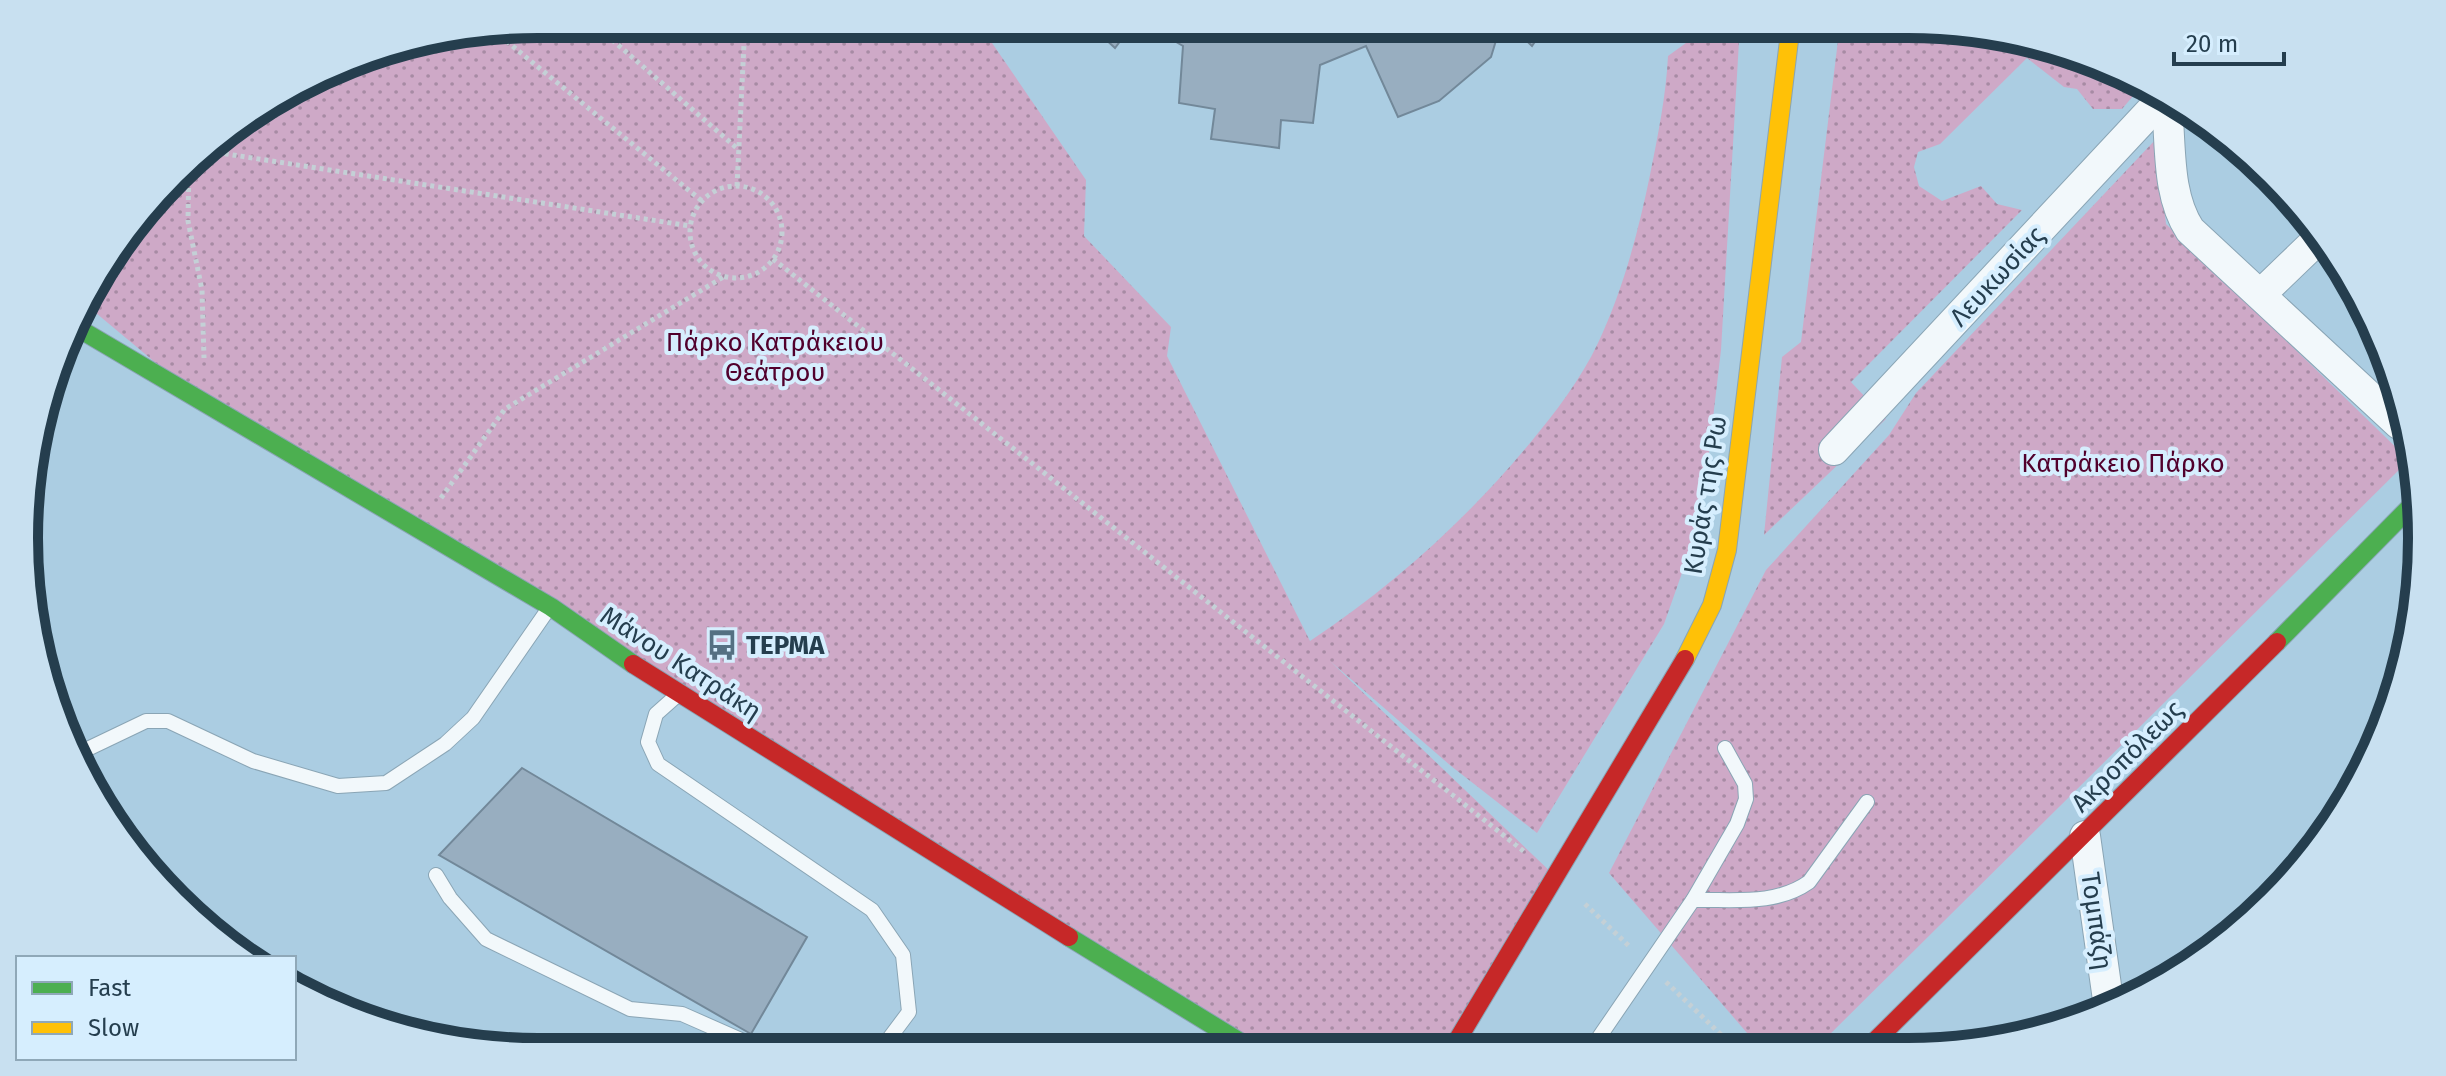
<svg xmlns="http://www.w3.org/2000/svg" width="2446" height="1076" font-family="'Fira Sans',sans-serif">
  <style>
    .park { fill: url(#park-dots) }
    .building { fill: #98aec0; stroke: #728899; stroke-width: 2 }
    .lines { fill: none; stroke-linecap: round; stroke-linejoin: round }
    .lane-casing { stroke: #8aa5b5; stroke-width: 16 }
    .street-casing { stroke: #8aa5b5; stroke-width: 32 }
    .fast-casing { stroke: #8aa5b5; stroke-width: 20 }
    .slow-casing { stroke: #8aa5b5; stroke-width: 20 }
    .jam-casing { stroke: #8aa5b5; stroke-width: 20 }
    .path { stroke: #c4d0d6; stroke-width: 5; stroke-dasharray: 4 4; stroke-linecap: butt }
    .lane { stroke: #f2f8fb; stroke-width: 14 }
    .street { stroke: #f2f8fb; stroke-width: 30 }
    .fast { stroke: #4caf50; stroke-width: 18 }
    .slow { stroke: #ffc107; stroke-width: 18 }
    .jam { stroke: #c62828; stroke-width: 18 }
    .labels { text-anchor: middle; stroke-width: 8; stroke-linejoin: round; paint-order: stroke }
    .street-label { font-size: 26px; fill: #253e4e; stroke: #d6eefe }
    .park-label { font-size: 26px; fill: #51002c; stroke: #d6eefe }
    .poi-label { font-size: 26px; font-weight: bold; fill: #253e4e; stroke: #d6eefe; text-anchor: start }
    .rim { fill: none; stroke: #253e4e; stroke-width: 10 }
  </style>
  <defs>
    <pattern id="park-dots" width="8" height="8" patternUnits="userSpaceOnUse" patternTransform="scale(2)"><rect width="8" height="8" fill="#cea9c7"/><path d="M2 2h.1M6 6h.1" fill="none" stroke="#a78ba4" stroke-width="1.8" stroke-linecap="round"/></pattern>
  </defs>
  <rect width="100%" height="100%" fill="#abcde2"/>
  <g class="park">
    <path d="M 538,24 L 979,24 L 1086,180 L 1084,236 L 1171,327 L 1167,356 L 1310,641 C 1394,585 1465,521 1530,443 C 1555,413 1581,379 1598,343 C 1623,290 1638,233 1650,175 C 1658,135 1666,96 1668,56 L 1697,35 L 1705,24 L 1740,24 L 1721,350 L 1706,478 L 1695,536 L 1664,624 L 1537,833 L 1451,766 L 1330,661 L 1555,876 L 1452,1049 L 1256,1050 L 205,404 L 84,303 L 93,281 L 199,151 L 372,51 Z"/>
    <path d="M 1840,24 L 1908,24 L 2074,51 L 2139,89 L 2122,109 L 2093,109 L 2077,89 L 2064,87 L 2027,58 L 1940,144 L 1918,152 L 1914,167 L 1919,186 L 1942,201 L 1981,186 L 1997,204 L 2022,210 L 1851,382 L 1886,419 L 1764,535 L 1782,357 L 1801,342 Z"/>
    <path d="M 2157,138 L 2166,224 L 2409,460 L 1816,1048 L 1760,1048 L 1609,873 L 1766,570 L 1889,435 L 1916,393 Z"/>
  </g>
  <g class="building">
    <path d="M 1089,24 L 1133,24 L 1115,48 Z"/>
    <path d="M 1145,24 L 1501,24 L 1491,57 L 1439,101 L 1398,117 L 1366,46 L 1320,65 L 1313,123 L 1281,120 L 1279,148 L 1211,139 L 1215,109 L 1179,103 L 1183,46 Z"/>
    <path d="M 1509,24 L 1547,24 L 1532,46 Z"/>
    <path d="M 522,768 L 807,937 L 751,1034 L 439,855 Z"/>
  </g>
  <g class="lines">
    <defs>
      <g id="lane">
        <path d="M 674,698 L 656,714 L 648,742 L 658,764 L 872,910 L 903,955 L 909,1012 L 885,1044 L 865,1051"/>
        <path d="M 77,754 L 146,721 L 168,721 L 253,761 L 338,786 L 386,783 L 445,744 L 473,718 L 547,611"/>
        <path d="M 436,875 L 450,898 L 486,939 L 630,1009 L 682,1014 L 766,1051"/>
        <path d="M 1693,900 C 1733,899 1775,906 1809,882 L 1867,802"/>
        <path d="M 1591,1049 L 1693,900 L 1737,824 L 1746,799 L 1745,784 L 1725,748"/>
      </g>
      <g id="street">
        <path d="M 2167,106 C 2171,147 2167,195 2190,230 L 2399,424"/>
        <path d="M 2262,293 L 2316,241"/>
        <path d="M 1834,450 L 2160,101"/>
        <path d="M 2085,836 L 2109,1007"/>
      </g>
      <g id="fast">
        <path d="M 76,327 L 551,607 L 633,664"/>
        <path d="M 2277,642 L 2419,498"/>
        <path d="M 1069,937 L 1253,1050"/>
      </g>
      <path id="slow" d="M 1685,659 L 1712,605 L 1727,550 L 1791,24"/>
      <g id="jam">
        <path d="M 633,664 L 1069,937"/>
        <path d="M 1868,1048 L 2277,642"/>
        <path d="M 1452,1049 L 1685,659"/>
      </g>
    </defs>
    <use href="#lane" class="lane-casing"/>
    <use href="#street" class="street-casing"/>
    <use href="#fast" class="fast-casing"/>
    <use href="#slow" class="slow-casing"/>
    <use href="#jam" class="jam-casing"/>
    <g class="path">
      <path d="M 594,24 L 739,150"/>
      <path d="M 494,31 L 702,201"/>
      <path d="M 201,150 L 690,226"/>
      <path d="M 189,164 L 188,221 L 202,290 L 204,358"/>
      <path d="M 737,186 L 745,24"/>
      <circle cx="736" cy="232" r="46"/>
      <path d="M 773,259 L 1526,853"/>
      <path d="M 441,498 L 505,409 L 725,276"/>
      <path d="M 1585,904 L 1630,947"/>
      <path d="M 1666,982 L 1735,1048"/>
    </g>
    <use href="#lane" class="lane"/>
    <use href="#street" class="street"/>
    <use href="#fast" class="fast"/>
    <use href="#slow" class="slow"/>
    <use href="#jam" class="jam"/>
  </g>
  <defs>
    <symbol id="bus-bare" viewBox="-9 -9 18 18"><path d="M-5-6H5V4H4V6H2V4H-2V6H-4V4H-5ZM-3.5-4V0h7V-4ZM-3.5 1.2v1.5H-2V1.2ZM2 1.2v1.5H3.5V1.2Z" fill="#547082" stroke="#d6eefe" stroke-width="2.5" paint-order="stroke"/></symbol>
  </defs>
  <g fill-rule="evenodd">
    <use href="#bus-bare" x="700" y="623" width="44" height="44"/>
  </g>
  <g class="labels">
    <g class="street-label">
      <text transform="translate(1997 276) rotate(-47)" y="9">Λευκωσίας</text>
      <text transform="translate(1705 495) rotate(-81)" y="9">Κυράς της Ρω</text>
      <text transform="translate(681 663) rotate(33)" y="9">Μάνου Κατράκη</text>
      <text transform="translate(2127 756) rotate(-45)" y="9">Ακροπόλεως</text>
      <text transform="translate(2097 921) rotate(82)" y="9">Τομπάζη</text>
    </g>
    <g class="park-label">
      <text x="775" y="351">Πάρκο Κατράκειου<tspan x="775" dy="30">Θεάτρου</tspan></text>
      <text x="2123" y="472">Κατράκειο Πάρκο</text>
    </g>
    <g class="poi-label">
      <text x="746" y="654">ΤΕΡΜΑ</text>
    </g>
  </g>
  <path d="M0 0H2446V1076H0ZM538 38H1908A500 500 0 0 1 2408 538V538A500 500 0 0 1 1908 1038H538A500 500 0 0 1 38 538V538A500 500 0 0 1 538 38Z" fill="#c8e0f0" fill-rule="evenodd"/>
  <path class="rim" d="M538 38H1908A500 500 0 0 1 2408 538V538A500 500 0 0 1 1908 1038H538A500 500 0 0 1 38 538V538A500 500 0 0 1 538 38Z"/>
  <rect x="16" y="956" width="280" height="104" fill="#d6eefe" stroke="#8fa8b8" stroke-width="2"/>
  <rect x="32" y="982" width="40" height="12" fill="#4caf50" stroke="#8fa8b8" stroke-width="2"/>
  <text x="88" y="996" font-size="24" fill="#253e4e">Fast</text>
  <rect x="32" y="1022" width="40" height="12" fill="#ffc107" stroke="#8fa8b8" stroke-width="2"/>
  <text x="88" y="1036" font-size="24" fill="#253e4e">Slow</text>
  <path d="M2174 52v12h110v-12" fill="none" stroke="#253e4e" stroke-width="4"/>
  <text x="2186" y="52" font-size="24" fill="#253e4e" stroke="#d6eefe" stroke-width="6" paint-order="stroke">20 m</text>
</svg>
